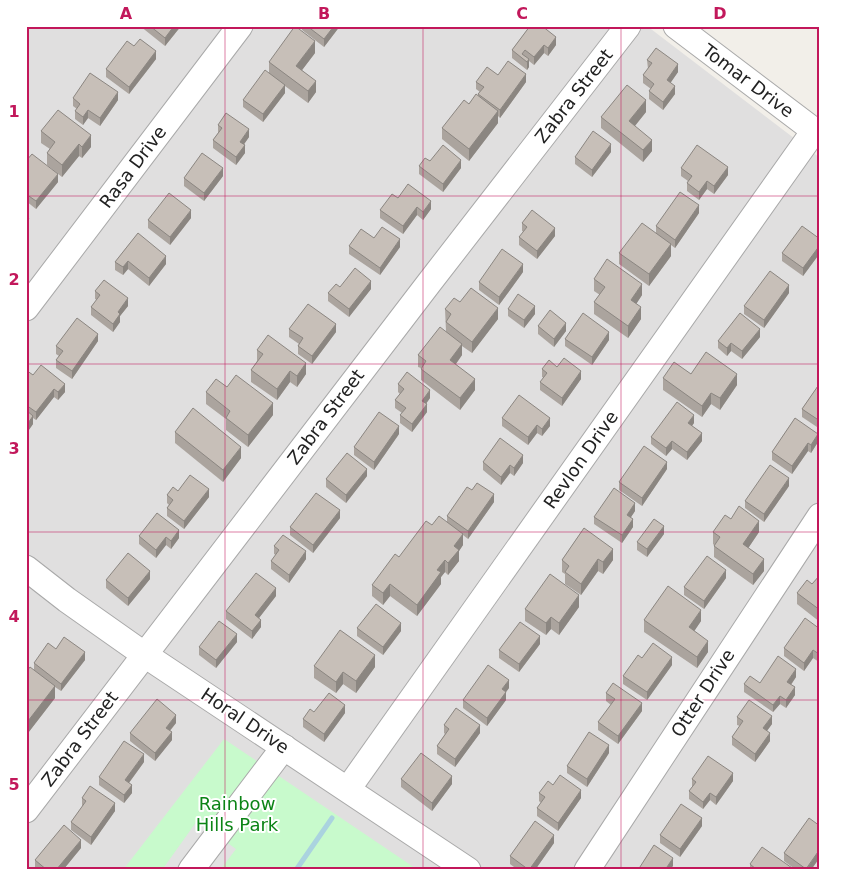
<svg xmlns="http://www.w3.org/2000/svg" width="846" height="896" font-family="'DejaVu Sans',sans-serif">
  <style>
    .residential { fill: #e0dfdf }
    .park { fill: #c8facc }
    .parking { fill: #e2e2e2 }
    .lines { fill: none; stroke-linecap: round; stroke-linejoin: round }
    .stream { stroke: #aad3df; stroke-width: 5 }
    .minor-casing { stroke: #a9a9a9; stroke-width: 27 }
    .minor { stroke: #fff; stroke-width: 25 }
    .wall { fill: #aba49e }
    .shaded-wall { fill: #8b8681 }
    .building { fill: #c7bfb8; stroke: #8b8681 }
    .grid { fill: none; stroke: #c2185b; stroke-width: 1; stroke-opacity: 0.55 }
    .labels { text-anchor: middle; stroke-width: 4; stroke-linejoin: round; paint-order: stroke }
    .street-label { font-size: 18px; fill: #222; stroke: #fff }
    .park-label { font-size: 18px; fill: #0c8416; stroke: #fff }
    .neatline { fill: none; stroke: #c2185b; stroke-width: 2 }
    .grid-label { font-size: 16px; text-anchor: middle; font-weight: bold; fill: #c2185b }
  </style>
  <rect width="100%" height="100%" fill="#f2efe9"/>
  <path class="residential" d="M 26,26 L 647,26 L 820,158 L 820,870 L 26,870 Z"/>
  <path class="park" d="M 224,739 L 418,870 L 123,870 Z"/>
  <path class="parking" d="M 197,821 L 236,849 L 220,870 L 162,870 Z"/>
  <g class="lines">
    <path class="stream" d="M 296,870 L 332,818"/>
    <defs>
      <g id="minor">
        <path d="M 676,26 L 820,135"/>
        <path d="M 26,308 L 240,26"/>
        <path d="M 26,568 L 67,600 L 145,655 L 468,870"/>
        <path d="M 348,789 L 814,131"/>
        <path d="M 26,810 L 429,283 L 628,26"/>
        <path d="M 191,870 L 284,747"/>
        <path d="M 587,870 L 820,516"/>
      </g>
    </defs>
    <use href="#minor" class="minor-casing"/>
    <use href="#minor" class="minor"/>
  </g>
  <g class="wall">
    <path d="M 140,26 L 181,26 L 165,46 Z"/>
    <path d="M 302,26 L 340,26 L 324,47 L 302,30 Z"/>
    <path d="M 530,26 L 556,45 L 548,56 L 544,53 L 534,65 L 529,61 L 529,67 L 527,70 L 512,58 L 512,50 Z"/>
    <path d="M 134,46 L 156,59 L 129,94 L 106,77 L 106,69 Z"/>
    <path d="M 315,53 L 302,70 L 316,92 L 308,103 L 285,86 L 285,93 L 263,122 L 243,107 L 243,100 L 269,73 L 269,62 Z"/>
    <path d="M 647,60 L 678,72 L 670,83 L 675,94 L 663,110 L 649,99 L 649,91 L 651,89 L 643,83 L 643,75 L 648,69 Z"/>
    <path d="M 498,75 L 526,82 L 500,118 L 498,116 L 498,123 L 469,161 L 442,139 L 442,128 L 478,95 L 480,92 L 476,89 L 476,82 Z"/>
    <path d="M 73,98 L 118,100 L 100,126 L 88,118 L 83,125 L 75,119 L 75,111 L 77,109 L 73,106 Z"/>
    <path d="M 646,112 L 635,126 L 652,151 L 643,162 L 601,128 L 601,117 Z"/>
    <path d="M 218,125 L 249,137 L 244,144 L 245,153 L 236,165 L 213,148 L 213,140 L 218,133 Z"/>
    <path d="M 41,131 L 91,147 L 82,158 L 79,156 L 62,177 L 47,165 L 47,153 L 50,149 L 41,143 Z"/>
    <path d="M 611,152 L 592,177 L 575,164 L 575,157 Z"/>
    <path d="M 26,161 L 58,182 L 36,209 L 26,201 Z"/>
    <path d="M 430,161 L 461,168 L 443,192 L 419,174 L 419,166 Z"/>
    <path d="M 681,168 L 728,175 L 714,194 L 707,189 L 699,200 L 687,191 L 687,183 L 688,181 L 681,176 Z"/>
    <path d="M 223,176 L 204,201 L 184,186 L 184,178 Z"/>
    <path d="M 398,198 L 431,209 L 423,220 L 417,215 L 403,234 L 380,218 L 380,210 Z"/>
    <path d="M 820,202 L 820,213 L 818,212 L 818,204 Z"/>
    <path d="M 699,213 L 675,248 L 671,245 L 671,256 L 649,286 L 619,264 L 619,253 L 656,233 L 656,226 Z"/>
    <path d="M 191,218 L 170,245 L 148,228 L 148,220 Z"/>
    <path d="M 522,223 L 555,236 L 537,259 L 519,245 L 519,237 L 524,232 L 522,231 Z"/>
    <path d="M 138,233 L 166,264 L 149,286 L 128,269 L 123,275 L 115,270 L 115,262 Z"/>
    <path d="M 374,238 L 400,247 L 380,275 L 349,254 L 349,246 Z"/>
    <path d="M 820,239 L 820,253 L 803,276 L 782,261 L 782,253 Z"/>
    <path d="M 523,272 L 499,305 L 479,290 L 479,282 Z"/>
    <path d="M 594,279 L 642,295 L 636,304 L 641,319 L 628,338 L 594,314 L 594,302 L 600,295 L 594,291 Z"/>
    <path d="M 371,289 L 349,317 L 328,301 L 328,293 Z"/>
    <path d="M 95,291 L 128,306 L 120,316 L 120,322 L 113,332 L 91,315 L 91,307 L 97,300 L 95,299 Z"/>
    <path d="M 789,293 L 764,328 L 744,314 L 744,306 Z"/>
    <path d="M 460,302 L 498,319 L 472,353 L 462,346 L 462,355 L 456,364 L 475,390 L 460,410 L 421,380 L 421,368 L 418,367 L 418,355 L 446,331 L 445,309 Z"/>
    <path d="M 508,309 L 535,314 L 524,328 L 508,316 Z"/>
    <path d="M 538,326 L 566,331 L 554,347 L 538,334 Z"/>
    <path d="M 289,329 L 336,332 L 312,364 L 298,354 L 298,346 L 299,344 L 289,337 Z"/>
    <path d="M 760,337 L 742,359 L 731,351 L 727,356 L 718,348 L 718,341 Z"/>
    <path d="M 565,339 L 609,340 L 592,365 L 565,346 Z"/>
    <path d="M 98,341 L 72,379 L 56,368 L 56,360 L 59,356 L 56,354 L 56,346 Z"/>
    <path d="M 257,350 L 306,374 L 297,387 L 290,382 L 277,400 L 251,382 L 251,370 L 257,361 Z"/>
    <path d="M 542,369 L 581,379 L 562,406 L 540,390 L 540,382 L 544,378 L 542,377 Z"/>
    <path d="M 26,370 L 33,375 L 65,392 L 58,400 L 54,397 L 36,420 L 33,418 L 33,424 L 26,434 Z"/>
    <path d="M 691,374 L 737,385 L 720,410 L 711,404 L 702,417 L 663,390 L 663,378 Z"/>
    <path d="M 820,383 L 820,429 L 802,417 L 802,409 Z"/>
    <path d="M 398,384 L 430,398 L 426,404 L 427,412 L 412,432 L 400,423 L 400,415 L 402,413 L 395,408 L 395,400 L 400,394 L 398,392 Z"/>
    <path d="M 227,387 L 273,415 L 248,447 L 226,430 L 226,419 L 206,404 L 206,392 Z"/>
    <path d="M 502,418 L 550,426 L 542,436 L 537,433 L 528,445 L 502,426 Z"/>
    <path d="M 795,418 L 818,442 L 811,453 L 808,451 L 792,474 L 772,460 L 772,452 Z"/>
    <path d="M 694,423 L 692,426 L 702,441 L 687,460 L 672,449 L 666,456 L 651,444 L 651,437 Z"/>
    <path d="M 175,432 L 241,458 L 223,482 L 175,443 Z"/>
    <path d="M 399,434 L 374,470 L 354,455 L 354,447 Z"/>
    <path d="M 483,462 L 523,463 L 514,476 L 510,473 L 501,485 L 483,470 Z"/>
    <path d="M 667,469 L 642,506 L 619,490 L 619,482 Z"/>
    <path d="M 367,476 L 346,503 L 326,487 L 326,479 Z"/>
    <path d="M 789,486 L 764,522 L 745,508 L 745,501 Z"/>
    <path d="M 472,490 L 494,502 L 468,539 L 463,535 L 463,545 L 459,551 L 459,561 L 448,575 L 445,572 L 441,577 L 441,584 L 417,616 L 390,596 L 383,605 L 372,596 L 372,585 L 432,525 L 447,522 L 447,516 Z"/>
    <path d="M 178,491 L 209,497 L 184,529 L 167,516 L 167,508 L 169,505 L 167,503 L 167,495 Z"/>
    <path d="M 635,511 L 631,517 L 633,527 L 622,543 L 594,524 L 594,517 Z"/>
    <path d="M 340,518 L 313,553 L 290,535 L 290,527 Z"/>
    <path d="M 731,519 L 759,532 L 748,548 L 764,571 L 753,585 L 714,557 L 714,545 L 713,544 L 713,532 Z"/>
    <path d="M 584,528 L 613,560 L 603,574 L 598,571 L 581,595 L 565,584 L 565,574 L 562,572 L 562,560 Z"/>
    <path d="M 664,534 L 647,557 L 637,550 L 637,542 Z"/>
    <path d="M 139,536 L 179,538 L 171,549 L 166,545 L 156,558 L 139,544 Z"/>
    <path d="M 274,546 L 306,559 L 289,583 L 271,569 L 271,561 L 276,555 L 274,554 Z"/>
    <path d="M 820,575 L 820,622 L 797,604 L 797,593 L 812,584 Z"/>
    <path d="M 726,578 L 704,609 L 684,595 L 684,587 Z"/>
    <path d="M 150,579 L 128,606 L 106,588 L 106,580 Z"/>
    <path d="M 276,596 L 259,618 L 261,627 L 252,639 L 226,619 L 226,611 Z"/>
    <path d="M 579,607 L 559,635 L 551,629 L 546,635 L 525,621 L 525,609 Z"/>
    <path d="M 644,620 L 701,621 L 694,631 L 708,652 L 697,668 L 644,632 Z"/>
    <path d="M 357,628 L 401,631 L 383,655 L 357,636 Z"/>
    <path d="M 820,629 L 820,661 L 819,662 L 813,658 L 804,671 L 784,656 L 784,648 Z"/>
    <path d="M 237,642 L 216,668 L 199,655 L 199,647 Z"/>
    <path d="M 540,644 L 519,672 L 499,658 L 499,650 Z"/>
    <path d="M 56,649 L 85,660 L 61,691 L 55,687 L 55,698 L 28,733 L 26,732 L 26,672 L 34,670 L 34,663 Z"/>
    <path d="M 672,665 L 647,700 L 623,684 L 623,676 Z"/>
    <path d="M 314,666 L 375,667 L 356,693 L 343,684 L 336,693 L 314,678 Z"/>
    <path d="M 796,677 L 791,685 L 795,695 L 786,708 L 780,704 L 773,712 L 744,692 L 744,684 L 760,683 Z"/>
    <path d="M 509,688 L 506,692 L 506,700 L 487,726 L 463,708 L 463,700 Z"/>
    <path d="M 606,693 L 642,711 L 618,744 L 598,730 L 598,722 L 611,705 L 606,701 Z"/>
    <path d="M 314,712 L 345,713 L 324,742 L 303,727 L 303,719 Z"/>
    <path d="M 737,717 L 772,724 L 767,731 L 770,741 L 755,762 L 732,745 L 732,737 L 740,726 L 737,725 Z"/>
    <path d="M 176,723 L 170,731 L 172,740 L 155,761 L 130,741 L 130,733 Z"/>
    <path d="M 444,725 L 480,733 L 455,767 L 437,754 L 437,746 L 445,734 L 444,733 Z"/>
    <path d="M 609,753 L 587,787 L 567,773 L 567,766 Z"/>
    <path d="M 144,762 L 129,783 L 132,793 L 124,803 L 99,785 L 99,777 Z"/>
    <path d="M 401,779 L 452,784 L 432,811 L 401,787 Z"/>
    <path d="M 692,779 L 733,781 L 716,805 L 710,800 L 703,809 L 689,799 L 689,791 L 692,787 Z"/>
    <path d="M 553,785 L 581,798 L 558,831 L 537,816 L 537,808 L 541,803 L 539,801 L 539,793 Z"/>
    <path d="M 820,788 L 820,800 L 818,799 L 818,791 Z"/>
    <path d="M 82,798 L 115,811 L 91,845 L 71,830 L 71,822 L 83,806 L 82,806 Z"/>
    <path d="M 702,826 L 680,857 L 660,843 L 660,835 Z"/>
    <path d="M 820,826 L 820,857 L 811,870 L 796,870 L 784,861 L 784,853 Z"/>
    <path d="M 554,843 L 535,870 L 518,870 L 510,864 L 510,856 Z"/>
    <path d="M 81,848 L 63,870 L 37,870 L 35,868 L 35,860 Z"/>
    <path d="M 750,864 L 795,870 L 750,870 Z"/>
  </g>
  <g class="shaded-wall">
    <path d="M 174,26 L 181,26 L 165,46 L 165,38 Z"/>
    <path d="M 334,26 L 340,26 L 324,47 L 324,39 Z"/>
    <path d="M 556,37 L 556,45 L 548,56 L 548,48 Z"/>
    <path d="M 315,41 L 315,53 L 296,78 L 296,66 Z"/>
    <path d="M 544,45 L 544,53 L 534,65 L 534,57 Z"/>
    <path d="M 156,51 L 156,59 L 129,94 L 129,87 Z"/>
    <path d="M 529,59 L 529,67 L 527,70 L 527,62 Z"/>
    <path d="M 678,64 L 678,72 L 667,88 L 667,80 Z"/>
    <path d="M 526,74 L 526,82 L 500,118 L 500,110 Z"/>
    <path d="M 316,81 L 316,92 L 308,103 L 308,91 Z"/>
    <path d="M 285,85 L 285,93 L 263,122 L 263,114 Z"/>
    <path d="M 675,86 L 675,94 L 663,110 L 663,102 Z"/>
    <path d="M 118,92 L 118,100 L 100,126 L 100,118 Z"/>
    <path d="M 646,100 L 646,112 L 629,133 L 629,121 Z"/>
    <path d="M 88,110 L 88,118 L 83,125 L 83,117 Z"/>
    <path d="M 498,111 L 498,123 L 469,161 L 469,149 Z"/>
    <path d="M 249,129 L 249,137 L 240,150 L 240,142 Z"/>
    <path d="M 91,135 L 91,147 L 82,158 L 82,147 Z"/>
    <path d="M 652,140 L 652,151 L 643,162 L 643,150 Z"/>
    <path d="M 79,144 L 79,156 L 62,177 L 62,165 Z"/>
    <path d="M 611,144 L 611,152 L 592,177 L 592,170 Z"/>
    <path d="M 245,145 L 245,153 L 236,165 L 236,157 Z"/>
    <path d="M 461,160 L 461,168 L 443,192 L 443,184 Z"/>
    <path d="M 728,167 L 728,175 L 714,194 L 714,186 Z"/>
    <path d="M 223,168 L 223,176 L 204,201 L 204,193 Z"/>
    <path d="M 58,174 L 58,182 L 36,209 L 36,201 Z"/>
    <path d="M 707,181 L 707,189 L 699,200 L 699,192 Z"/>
    <path d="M 431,201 L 431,209 L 423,220 L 423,212 Z"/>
    <path d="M 699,205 L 699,213 L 675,248 L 675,240 Z"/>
    <path d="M 417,207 L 417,215 L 403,234 L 403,226 Z"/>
    <path d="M 191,210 L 191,218 L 170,245 L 170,237 Z"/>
    <path d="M 29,218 L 29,226 L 26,230 L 26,222 Z"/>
    <path d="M 555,228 L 555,236 L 537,259 L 537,251 Z"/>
    <path d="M 400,239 L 400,247 L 380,275 L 380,268 Z"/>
    <path d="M 671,244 L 671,256 L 649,286 L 649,274 Z"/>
    <path d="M 820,245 L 820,253 L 803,276 L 803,268 Z"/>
    <path d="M 166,256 L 166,264 L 149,286 L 149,278 Z"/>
    <path d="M 128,261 L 128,269 L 123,275 L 123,267 Z"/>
    <path d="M 523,264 L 523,272 L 499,305 L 499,297 Z"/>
    <path d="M 371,281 L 371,289 L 349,317 L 349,309 Z"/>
    <path d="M 642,284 L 642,295 L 631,312 L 631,300 Z"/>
    <path d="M 789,285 L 789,293 L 764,328 L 764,320 Z"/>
    <path d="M 128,298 L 128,306 L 120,316 L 120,322 L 113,332 L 113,324 L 118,312 Z"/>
    <path d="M 535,306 L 535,314 L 524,328 L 524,320 Z"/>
    <path d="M 641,307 L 641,319 L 628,338 L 628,326 Z"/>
    <path d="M 498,308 L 498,319 L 472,353 L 472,342 Z"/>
    <path d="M 566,323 L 566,331 L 554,347 L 554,339 Z"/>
    <path d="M 336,324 L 336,332 L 312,364 L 312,356 Z"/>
    <path d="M 760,329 L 760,337 L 742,359 L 742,351 Z"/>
    <path d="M 609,332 L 609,340 L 592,365 L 592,357 Z"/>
    <path d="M 98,334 L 98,341 L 72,379 L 72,371 Z"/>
    <path d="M 731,343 L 731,351 L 727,356 L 727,348 Z"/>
    <path d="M 462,344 L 462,355 L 450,372 L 450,360 Z"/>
    <path d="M 306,363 L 306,374 L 297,387 L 297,376 Z"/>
    <path d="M 290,371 L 290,382 L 277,400 L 277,389 Z"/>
    <path d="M 581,371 L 581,379 L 562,406 L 562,398 Z"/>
    <path d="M 737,374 L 737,385 L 720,410 L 720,398 Z"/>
    <path d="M 475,379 L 475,390 L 460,410 L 460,398 Z"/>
    <path d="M 65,384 L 65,392 L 58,400 L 58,392 Z"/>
    <path d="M 54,389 L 54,397 L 36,420 L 36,412 Z"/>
    <path d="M 430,390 L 430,398 L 422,409 L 422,401 Z"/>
    <path d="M 711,393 L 711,404 L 702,417 L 702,406 Z"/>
    <path d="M 273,403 L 273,415 L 248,447 L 248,435 Z"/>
    <path d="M 427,404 L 427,412 L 412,432 L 412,424 Z"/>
    <path d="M 694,415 L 694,423 L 688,431 L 688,423 Z"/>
    <path d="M 33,416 L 33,424 L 26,434 L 26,426 Z"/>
    <path d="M 550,418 L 550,426 L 542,436 L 542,429 Z"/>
    <path d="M 537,425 L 537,433 L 528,445 L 528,437 Z"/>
    <path d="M 399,426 L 399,434 L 374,470 L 374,462 Z"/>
    <path d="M 702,433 L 702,441 L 687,460 L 687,452 Z"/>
    <path d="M 818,434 L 818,442 L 811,453 L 811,445 Z"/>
    <path d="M 672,441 L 672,449 L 666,456 L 666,448 Z"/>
    <path d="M 808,443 L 808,451 L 792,474 L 792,466 Z"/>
    <path d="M 241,447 L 241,458 L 223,482 L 223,470 Z"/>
    <path d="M 523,455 L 523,463 L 514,476 L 514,468 Z"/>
    <path d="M 667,462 L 667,469 L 642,506 L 642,498 Z"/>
    <path d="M 510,465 L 510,473 L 501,485 L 501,477 Z"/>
    <path d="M 367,469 L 367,476 L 346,503 L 346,495 Z"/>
    <path d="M 789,478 L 789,486 L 764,522 L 764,514 Z"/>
    <path d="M 209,489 L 209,497 L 184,529 L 184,521 Z"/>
    <path d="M 494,494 L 494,502 L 468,539 L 468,531 Z"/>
    <path d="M 635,503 L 635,511 L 627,523 L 627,515 Z"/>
    <path d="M 340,510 L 340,518 L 313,553 L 313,545 Z"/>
    <path d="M 633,519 L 633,527 L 622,543 L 622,535 Z"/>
    <path d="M 759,521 L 759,532 L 743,556 L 743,544 Z"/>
    <path d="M 664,526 L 664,534 L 647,557 L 647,549 Z"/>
    <path d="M 179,530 L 179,538 L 171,549 L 171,541 Z"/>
    <path d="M 463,534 L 463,545 L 459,551 L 459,561 L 448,575 L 448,563 L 454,546 Z"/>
    <path d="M 166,537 L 166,545 L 156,558 L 156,550 Z"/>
    <path d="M 613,549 L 613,560 L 603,574 L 603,562 Z"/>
    <path d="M 306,551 L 306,559 L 289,583 L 289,575 Z"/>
    <path d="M 598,559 L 598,571 L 581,595 L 581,584 Z"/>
    <path d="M 764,559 L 764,571 L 753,585 L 753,574 Z"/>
    <path d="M 445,560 L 445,572 L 441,577 L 441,584 L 417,616 L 417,605 L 437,570 Z"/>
    <path d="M 726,570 L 726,578 L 704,609 L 704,601 Z"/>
    <path d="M 150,571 L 150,579 L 128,606 L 128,598 Z"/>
    <path d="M 390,584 L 390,596 L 383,605 L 383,593 Z"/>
    <path d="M 276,588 L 276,596 L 255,623 L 255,615 Z"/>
    <path d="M 579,595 L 579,607 L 559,635 L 559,623 Z"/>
    <path d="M 701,610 L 701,621 L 689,639 L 689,627 Z"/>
    <path d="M 551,617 L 551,629 L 546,635 L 546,623 Z"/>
    <path d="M 261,620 L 261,627 L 252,639 L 252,631 Z"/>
    <path d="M 401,623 L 401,631 L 383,655 L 383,647 Z"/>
    <path d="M 237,634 L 237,642 L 216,668 L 216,660 Z"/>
    <path d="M 540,636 L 540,644 L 519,672 L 519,664 Z"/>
    <path d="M 708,641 L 708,652 L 697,668 L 697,657 Z"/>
    <path d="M 813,650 L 813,658 L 804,671 L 804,663 Z"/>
    <path d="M 85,652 L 85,660 L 61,691 L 61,684 Z"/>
    <path d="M 375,655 L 375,667 L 356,693 L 356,681 Z"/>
    <path d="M 672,657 L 672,665 L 647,700 L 647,692 Z"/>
    <path d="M 796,669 L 796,677 L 787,690 L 787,682 Z"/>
    <path d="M 343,672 L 343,684 L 336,693 L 336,682 Z"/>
    <path d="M 509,680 L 509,688 L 506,692 L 506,700 L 487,726 L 487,718 L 502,689 Z"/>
    <path d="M 55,686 L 55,698 L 28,733 L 28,721 Z"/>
    <path d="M 795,687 L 795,695 L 786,708 L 786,700 Z"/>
    <path d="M 780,696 L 780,704 L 773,712 L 773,705 Z"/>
    <path d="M 642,703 L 642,711 L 618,744 L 618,736 Z"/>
    <path d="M 345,705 L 345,713 L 324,742 L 324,734 Z"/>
    <path d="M 176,715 L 176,723 L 166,735 L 166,728 Z"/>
    <path d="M 772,716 L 772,724 L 763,736 L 763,728 Z"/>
    <path d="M 480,725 L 480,733 L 455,767 L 455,759 Z"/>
    <path d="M 172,732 L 172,740 L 155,761 L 155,753 Z"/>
    <path d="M 770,733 L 770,741 L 755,762 L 755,754 Z"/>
    <path d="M 609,745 L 609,753 L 587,787 L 587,779 Z"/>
    <path d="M 144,754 L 144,762 L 125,788 L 125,780 Z"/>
    <path d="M 733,773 L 733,781 L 716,805 L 716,797 Z"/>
    <path d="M 452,776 L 452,784 L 432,811 L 432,803 Z"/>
    <path d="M 132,785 L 132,793 L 124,803 L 124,795 Z"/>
    <path d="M 581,790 L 581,798 L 558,831 L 558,823 Z"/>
    <path d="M 710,793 L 710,800 L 703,809 L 703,802 Z"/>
    <path d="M 115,803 L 115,811 L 91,845 L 91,837 Z"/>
    <path d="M 702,818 L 702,826 L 680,857 L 680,849 Z"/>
    <path d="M 554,835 L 554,843 L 535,870 L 529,870 Z"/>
    <path d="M 81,840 L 81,848 L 63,870 L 56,870 Z"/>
    <path d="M 820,849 L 820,857 L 811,870 L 806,870 Z"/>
    <path d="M 673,858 L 673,866 L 670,870 L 665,870 Z"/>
  </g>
  <g class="building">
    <path d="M 150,26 L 174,26 L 165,38 Z"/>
    <path d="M 295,26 L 315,41 L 296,66 L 316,81 L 308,91 L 269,62 Z"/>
    <path d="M 307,26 L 334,26 L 324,39 Z"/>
    <path d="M 530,26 L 542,26 L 556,37 L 548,48 L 544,45 L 534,57 L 525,50 L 522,54 L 529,59 L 527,62 L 512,50 Z"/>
    <path d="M 140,39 L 156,51 L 129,87 L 106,69 L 127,41 L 134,46 Z"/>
    <path d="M 656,48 L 678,64 L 667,80 L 675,86 L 663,102 L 649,91 L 654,84 L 643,75 L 652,63 L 647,60 Z"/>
    <path d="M 508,61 L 526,74 L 500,110 L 478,94 L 484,87 L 476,82 L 487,67 L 498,75 Z"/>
    <path d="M 265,70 L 285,85 L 263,114 L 243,100 Z"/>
    <path d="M 90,73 L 118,92 L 100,118 L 88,110 L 83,117 L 75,111 L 80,104 L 73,98 Z"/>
    <path d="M 627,85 L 646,100 L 629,121 L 652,140 L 643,150 L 601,117 Z"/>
    <path d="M 476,94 L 498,111 L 469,149 L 442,128 L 464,100 L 469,104 Z"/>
    <path d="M 58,110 L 91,135 L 82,147 L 79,144 L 62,165 L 47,153 L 55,142 L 41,131 Z"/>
    <path d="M 226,113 L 249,129 L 240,142 L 245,145 L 236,157 L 213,140 L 222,128 L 218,125 Z"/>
    <path d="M 593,131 L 611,144 L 592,170 L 575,157 Z"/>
    <path d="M 443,145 L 461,160 L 443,184 L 419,166 L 425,158 L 430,161 Z"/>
    <path d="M 697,145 L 728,167 L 714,186 L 707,181 L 699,192 L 687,183 L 692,176 L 681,168 Z"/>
    <path d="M 202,153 L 223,168 L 204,193 L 184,178 Z"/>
    <path d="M 32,154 L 58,174 L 36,201 L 26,194 L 26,161 Z"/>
    <path d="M 408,184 L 431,201 L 423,212 L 417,207 L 403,226 L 380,210 L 392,194 L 398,198 Z"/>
    <path d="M 680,192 L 699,205 L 675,240 L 656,226 Z"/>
    <path d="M 169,193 L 191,210 L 170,237 L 148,220 Z"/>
    <path d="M 532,210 L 555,228 L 537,251 L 519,237 L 527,227 L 522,223 Z"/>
    <path d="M 26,216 L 29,218 L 26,222 Z"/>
    <path d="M 642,223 L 671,244 L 649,274 L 619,253 Z"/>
    <path d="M 802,226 L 820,239 L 820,245 L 803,268 L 782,253 Z"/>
    <path d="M 382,227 L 400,239 L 380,268 L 349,246 L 361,229 L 374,238 Z"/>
    <path d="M 138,233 L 166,256 L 149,278 L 128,261 L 123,267 L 115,262 Z"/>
    <path d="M 502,249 L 523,264 L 499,297 L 479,282 Z"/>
    <path d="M 607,259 L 642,284 L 631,300 L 641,307 L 628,326 L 594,302 L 605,287 L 594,279 Z"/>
    <path d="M 355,268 L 371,281 L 349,309 L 328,293 L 336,284 L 340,287 Z"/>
    <path d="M 770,271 L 789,285 L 764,320 L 744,306 Z"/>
    <path d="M 104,280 L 128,298 L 118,312 L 120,314 L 113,324 L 91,307 L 100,295 L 95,291 Z"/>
    <path d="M 471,288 L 498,308 L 472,342 L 446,322 L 451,314 L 445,309 L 454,298 L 460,302 Z"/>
    <path d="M 518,294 L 535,306 L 524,320 L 508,309 Z"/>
    <path d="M 308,304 L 336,324 L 312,356 L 298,346 L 303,338 L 289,329 Z"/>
    <path d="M 550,310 L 566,323 L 554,339 L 538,326 Z"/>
    <path d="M 583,313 L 609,332 L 592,357 L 565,339 Z"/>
    <path d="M 740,313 L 760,329 L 742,351 L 731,343 L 727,348 L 718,341 Z"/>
    <path d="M 77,318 L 98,334 L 72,371 L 56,360 L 63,351 L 56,346 Z"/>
    <path d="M 440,327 L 462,344 L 450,360 L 475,379 L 460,398 L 421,369 L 426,361 L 418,355 Z"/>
    <path d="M 268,335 L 306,363 L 297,376 L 290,371 L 277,389 L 251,370 L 263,354 L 257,350 Z"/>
    <path d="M 706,352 L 737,374 L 720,398 L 711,393 L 702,406 L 663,378 L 674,362 L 691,374 Z"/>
    <path d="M 564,358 L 581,371 L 562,398 L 540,382 L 547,373 L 542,369 L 549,360 L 557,367 Z"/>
    <path d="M 41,365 L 65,384 L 58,392 L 54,389 L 36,412 L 26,405 L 26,370 L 33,375 Z"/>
    <path d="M 407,372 L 430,390 L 422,401 L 427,404 L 412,424 L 400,415 L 406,408 L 395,400 L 404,389 L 398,384 Z"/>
    <path d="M 236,375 L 273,403 L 248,435 L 226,418 L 230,411 L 206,392 L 216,379 L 227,387 Z"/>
    <path d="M 820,383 L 820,421 L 802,409 Z"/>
    <path d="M 519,395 L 550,418 L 542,429 L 537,425 L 528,437 L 502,418 Z"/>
    <path d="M 677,402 L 694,415 L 688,423 L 702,433 L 687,452 L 672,441 L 666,448 L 651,437 Z"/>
    <path d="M 193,408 L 241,447 L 223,470 L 175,432 Z"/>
    <path d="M 26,410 L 33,416 L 26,426 Z"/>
    <path d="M 379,412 L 399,426 L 374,462 L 354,447 Z"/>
    <path d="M 795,418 L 818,434 L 811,445 L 808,443 L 792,466 L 772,452 Z"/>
    <path d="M 500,438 L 523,455 L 514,468 L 510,465 L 501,477 L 483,462 Z"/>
    <path d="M 644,446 L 667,462 L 642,498 L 619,482 Z"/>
    <path d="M 347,453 L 367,469 L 346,495 L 326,479 Z"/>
    <path d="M 770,465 L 789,478 L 764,514 L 745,501 Z"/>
    <path d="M 190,475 L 209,489 L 184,521 L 167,508 L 173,500 L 167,495 L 173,487 L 178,491 Z"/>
    <path d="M 477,483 L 494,494 L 468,531 L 447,516 L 467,487 L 472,490 Z"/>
    <path d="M 614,488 L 635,503 L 627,515 L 633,519 L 622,535 L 594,517 Z"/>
    <path d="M 316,493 L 340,510 L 313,545 L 290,527 Z"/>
    <path d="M 739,506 L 759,521 L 743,544 L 764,559 L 753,574 L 714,546 L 720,537 L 713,532 L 725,515 L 731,519 Z"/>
    <path d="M 157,513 L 179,530 L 171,541 L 166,537 L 156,550 L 139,536 Z"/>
    <path d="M 439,516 L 463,534 L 454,546 L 459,550 L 448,563 L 445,560 L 437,570 L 441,572 L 417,605 L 390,584 L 383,593 L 372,585 L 395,554 L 399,557 L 426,521 L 432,525 Z"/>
    <path d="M 654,519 L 664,526 L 647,549 L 637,542 Z"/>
    <path d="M 584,528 L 613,549 L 603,562 L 598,559 L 581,584 L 565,572 L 569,566 L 562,560 Z"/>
    <path d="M 283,535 L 306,551 L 289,575 L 271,561 L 279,550 L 274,546 Z"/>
    <path d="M 128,553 L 150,571 L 128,598 L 106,580 Z"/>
    <path d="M 707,556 L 726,570 L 704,601 L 684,587 Z"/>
    <path d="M 256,573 L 276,588 L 255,615 L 261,620 L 252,631 L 226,611 Z"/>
    <path d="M 550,574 L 579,595 L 559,623 L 551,617 L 546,623 L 525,609 Z"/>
    <path d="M 820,575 L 820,610 L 797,593 L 807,580 L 812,584 Z"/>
    <path d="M 668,586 L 701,610 L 689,627 L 708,641 L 697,657 L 644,620 Z"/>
    <path d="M 376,604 L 401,623 L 383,647 L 357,628 Z"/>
    <path d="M 805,618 L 820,629 L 820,653 L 819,654 L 813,650 L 804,663 L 784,648 Z"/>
    <path d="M 219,621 L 237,634 L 216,660 L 199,647 Z"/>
    <path d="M 520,622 L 540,636 L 519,664 L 499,650 Z"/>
    <path d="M 340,630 L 375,655 L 356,681 L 343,672 L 336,682 L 314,666 Z"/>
    <path d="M 64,637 L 85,652 L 61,684 L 34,663 L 48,643 L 56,649 Z"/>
    <path d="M 653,643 L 672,657 L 647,692 L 623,676 L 638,655 L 642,658 Z"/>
    <path d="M 778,656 L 796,669 L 787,682 L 795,687 L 786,700 L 780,696 L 773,705 L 744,684 L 750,676 L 760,683 Z"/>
    <path d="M 488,665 L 509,680 L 502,689 L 506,692 L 487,718 L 463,700 Z"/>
    <path d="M 30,667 L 55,686 L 28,721 L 26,720 L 26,672 Z"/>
    <path d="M 613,683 L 642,703 L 618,736 L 598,722 L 615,699 L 606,693 Z"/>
    <path d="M 329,693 L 345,705 L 324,734 L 303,719 L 310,709 L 314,712 Z"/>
    <path d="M 157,699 L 176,715 L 166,728 L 172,732 L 155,753 L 130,733 Z"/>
    <path d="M 749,700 L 772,716 L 763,728 L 770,733 L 755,754 L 732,737 L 743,721 L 737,717 Z"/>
    <path d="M 456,708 L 480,725 L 455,759 L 437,746 L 449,729 L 444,725 Z"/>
    <path d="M 589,732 L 609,745 L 587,779 L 567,766 Z"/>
    <path d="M 124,741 L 144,754 L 125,780 L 132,785 L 124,795 L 99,777 Z"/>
    <path d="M 421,753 L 452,776 L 432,803 L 401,779 Z"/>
    <path d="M 708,756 L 733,773 L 716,797 L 710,793 L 703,802 L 689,791 L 696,782 L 692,779 Z"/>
    <path d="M 560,775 L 581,790 L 558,823 L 537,808 L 545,797 L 539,793 L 548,781 L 553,785 Z"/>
    <path d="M 90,786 L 115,803 L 91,837 L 71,822 L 86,801 L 82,798 Z"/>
    <path d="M 681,804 L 702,818 L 680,849 L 660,835 Z"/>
    <path d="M 809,818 L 820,826 L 820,849 L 806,869 L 784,853 Z"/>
    <path d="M 535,821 L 554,835 L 529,870 L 510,856 Z"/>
    <path d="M 64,825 L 81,840 L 56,870 L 47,870 L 35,860 Z"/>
    <path d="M 654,845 L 673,858 L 665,870 L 638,870 Z"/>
    <path d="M 762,847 L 795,870 L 757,870 L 750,864 Z"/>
  </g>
  <path class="grid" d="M 225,26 L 225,870M 423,26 L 423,870M 621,26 L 621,870M 26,196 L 820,196M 26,364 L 820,364M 26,532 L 820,532M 26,700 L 820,700"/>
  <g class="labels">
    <g class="street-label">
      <text transform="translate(748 81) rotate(37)" y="6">Tomar Drive</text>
      <text transform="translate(574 96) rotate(-52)" y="6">Zabra Street</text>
      <text transform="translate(133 167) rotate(-53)" y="6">Rasa Drive</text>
      <text transform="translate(326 417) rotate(-53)" y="6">Zabra Street</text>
      <text transform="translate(581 460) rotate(-55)" y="6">Revlon Drive</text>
      <text transform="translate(703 693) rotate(-57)" y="6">Otter Drive</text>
      <text transform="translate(245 721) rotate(34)" y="6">Horal Drive</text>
      <text transform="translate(80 739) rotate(-53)" y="6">Zabra Street</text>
    </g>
    <g class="park-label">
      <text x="237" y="810">Rainbow<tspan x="237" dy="21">Hills Park</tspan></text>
    </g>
  </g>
  <rect width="846" height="896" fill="none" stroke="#ffffff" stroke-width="55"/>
  <rect x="28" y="28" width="790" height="840" class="neatline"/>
  <g class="grid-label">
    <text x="126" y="19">A</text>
    <text x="324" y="19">B</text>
    <text x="522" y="19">C</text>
    <text x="720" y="19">D</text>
    <text x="14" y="117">1</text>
    <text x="14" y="285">2</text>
    <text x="14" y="454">3</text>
    <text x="14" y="622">4</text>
    <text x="14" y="790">5</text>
  </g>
</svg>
